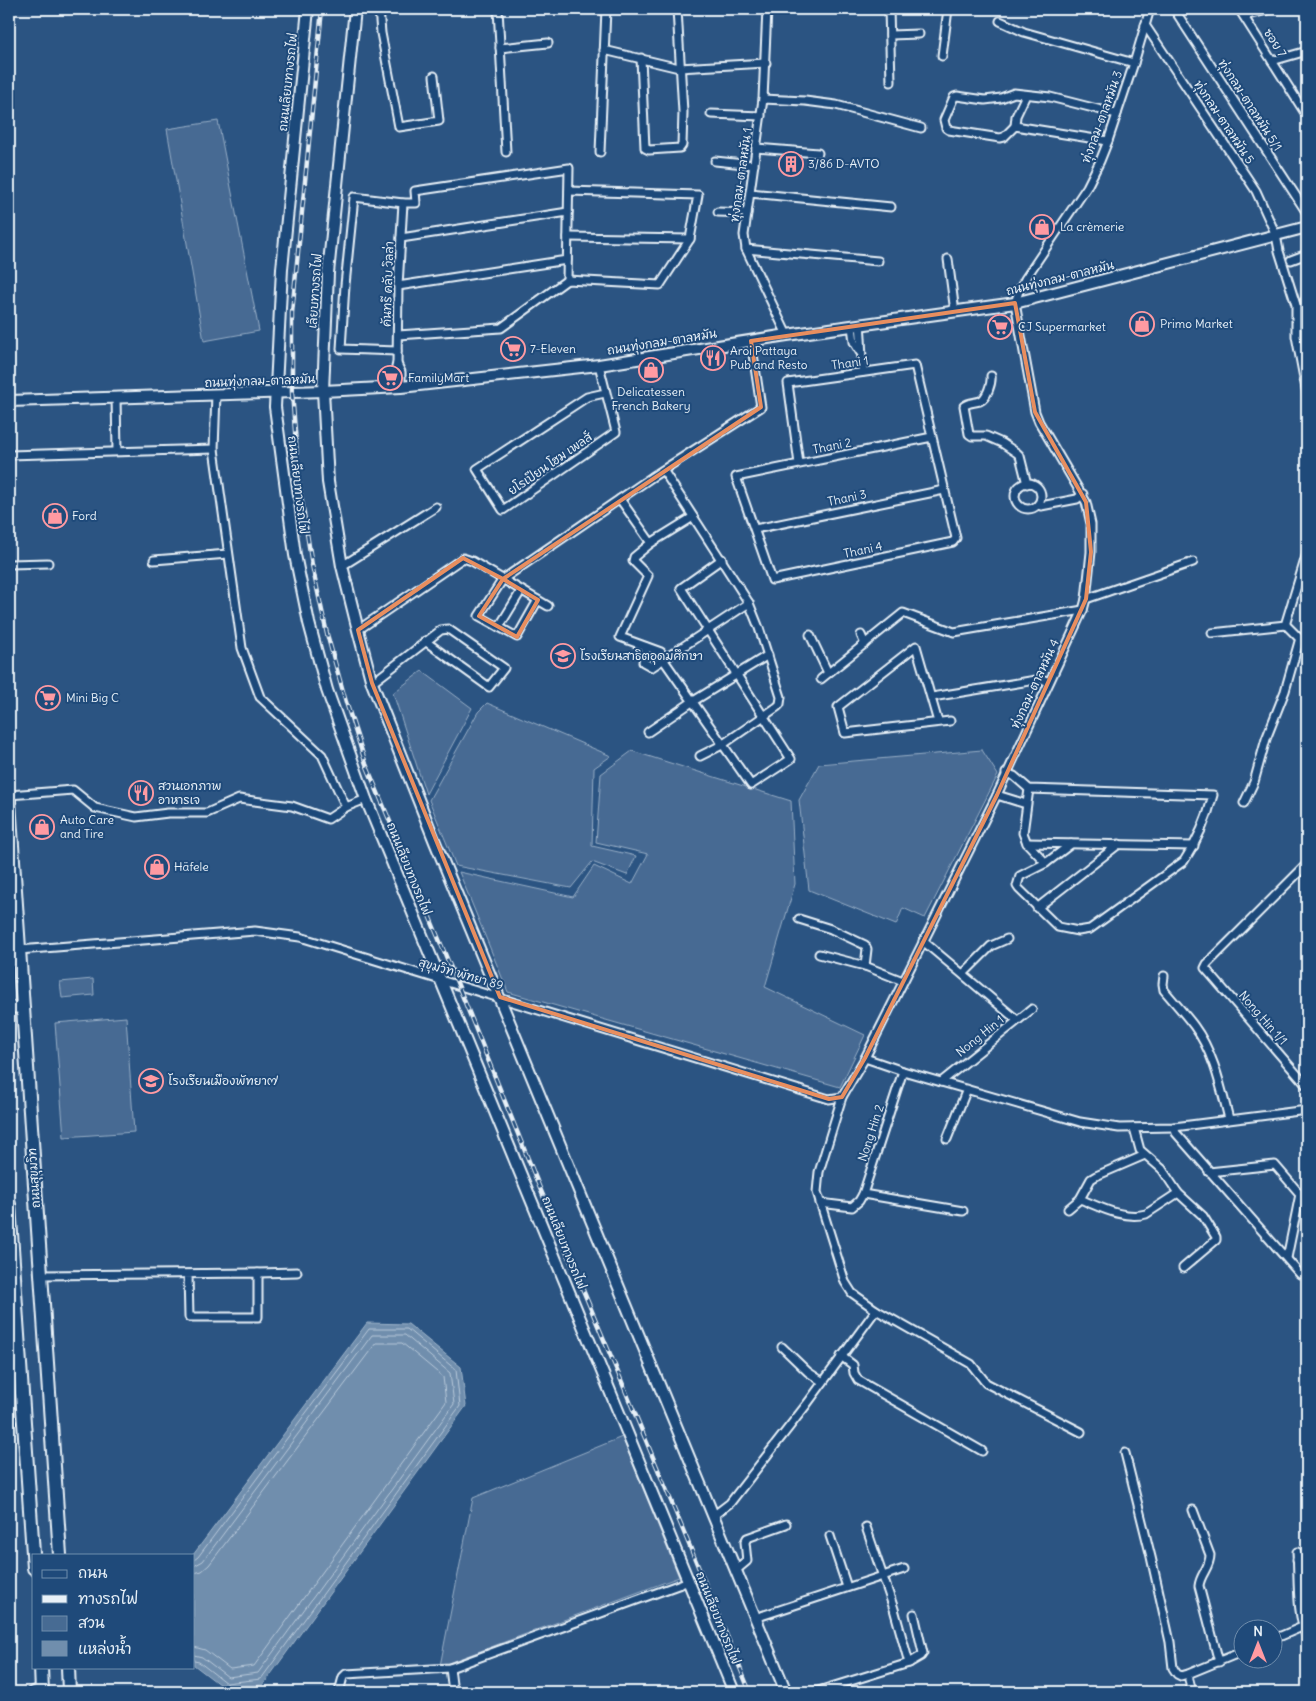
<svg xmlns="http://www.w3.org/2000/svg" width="1316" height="1701" font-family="Delius,'Playpen Sans Thai',sans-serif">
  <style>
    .green { fill: #476b93; stroke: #98aec6 }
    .water { fill: #708ead; stroke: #a0b6cb }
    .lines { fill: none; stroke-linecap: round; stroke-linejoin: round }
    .shore { stroke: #b8c9da; stroke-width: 1 }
    .street-casing { stroke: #e8f1f8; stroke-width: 11 }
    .secondary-casing { stroke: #e8f1f8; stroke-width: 14 }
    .highway-casing { stroke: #e8f1f8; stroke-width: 16 }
    .street { stroke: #1f4a7a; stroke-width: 7 }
    .secondary { stroke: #1f4a7a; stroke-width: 10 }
    .highway { stroke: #1f4a7a; stroke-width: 12 }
    .rail-casing { stroke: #e8f1f8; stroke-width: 4.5 }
    .rail { stroke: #1f4a7a; stroke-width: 2.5; stroke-dasharray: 8; stroke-linecap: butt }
    .marked { fill: none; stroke: #e88e5f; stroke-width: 4; stroke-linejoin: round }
    .labels { text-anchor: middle; stroke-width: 4; stroke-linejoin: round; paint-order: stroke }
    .street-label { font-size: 12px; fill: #e8f1f8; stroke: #1f4a7a }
    .poi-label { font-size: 12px; fill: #e8f1f8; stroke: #1f4a7a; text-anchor: start }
  </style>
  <rect width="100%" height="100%" fill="#2b5482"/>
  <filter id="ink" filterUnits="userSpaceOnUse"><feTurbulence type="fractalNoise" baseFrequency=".02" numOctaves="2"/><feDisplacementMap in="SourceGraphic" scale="10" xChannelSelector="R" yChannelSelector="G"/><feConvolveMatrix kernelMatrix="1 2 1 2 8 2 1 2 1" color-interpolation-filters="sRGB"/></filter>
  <g filter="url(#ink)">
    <g class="green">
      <path d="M 218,121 L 259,331 L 204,341 L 167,129 Z"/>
      <path d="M 422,671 L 472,708 L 426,794 L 393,693 Z"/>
      <path d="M 487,703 L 611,756 L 594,768 L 592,846 L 636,856 L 627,875 L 592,862 L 571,888 L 456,866 L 429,800 L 478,712 Z"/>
      <path d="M 982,750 L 998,775 L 925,918 L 903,908 L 896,925 L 809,890 L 799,800 L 819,764 Z"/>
      <path d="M 632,751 L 791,801 L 795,884 L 765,987 L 865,1035 L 840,1087 L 508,992 L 459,872 L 573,897 L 594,866 L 632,884 L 648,854 L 596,842 L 601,774 Z"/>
      <path d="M 93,979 L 94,995 L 62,998 L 60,982 Z"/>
      <path d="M 126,1017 L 134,1132 L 64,1137 L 55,1023 Z"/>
      <path d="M 622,1437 L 679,1577 L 440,1666 L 473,1498 Z"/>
    </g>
    <path class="water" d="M 367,1323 L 408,1324 L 461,1367 L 466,1406 L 263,1685 L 224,1688 L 194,1665 L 193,1555 Z"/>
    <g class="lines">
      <g class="shore">
        <path d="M 194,1560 L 198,1557 L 369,1329 L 407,1329 L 456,1370 L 460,1406 L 261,1679 L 226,1683 L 199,1662 L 194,1661"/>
        <path d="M 194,1566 L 203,1561 L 372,1335 L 405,1335 L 450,1373 L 454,1404 L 258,1673 L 228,1677 L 202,1657 L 194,1655"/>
        <path d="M 194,1573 L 202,1571 L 209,1565 L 376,1343 L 402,1343 L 443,1377 L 446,1402 L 254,1666 L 230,1669 L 205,1650 L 194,1647"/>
      </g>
      <defs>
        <g id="street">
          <path d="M 379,9 L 381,33 L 399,127 L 439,121 L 434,76"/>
          <path d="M 498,9 L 506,152"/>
          <path d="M 767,9 L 763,99 L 744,235 L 746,249 L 787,335"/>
          <path d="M 889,9 L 891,82"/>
          <path d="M 1174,9 L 1307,213"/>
          <path d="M 1239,9 L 1307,116"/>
          <path d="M 1244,16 L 1271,9"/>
          <path d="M 1000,21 L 1024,32 L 1134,63"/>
          <path d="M 1145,25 L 1256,191 L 1276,235 L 1279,251 L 1296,305 L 1296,336 L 1307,394"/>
          <path d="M 890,35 L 919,34"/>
          <path d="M 500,48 L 548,43"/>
          <path d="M 604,50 L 679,68 L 766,63"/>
          <path d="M 942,56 L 948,9"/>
          <path d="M 641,58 L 645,148 L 649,150 L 680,148 L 682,145 L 683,112 L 677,9"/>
          <path d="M 1272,61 L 1307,51"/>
          <path d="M 763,99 L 805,101 L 836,105 L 921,128"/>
          <path d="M 711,114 L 761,116"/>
          <path d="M 1015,126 L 1016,116 L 1026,95"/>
          <path d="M 1108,141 L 1015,126 L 1004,137 L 1000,138 L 949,130 L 946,128 L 944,120 L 954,97 L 957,96 L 985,100 L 1001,98 L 1014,93 L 1050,97 L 1117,114"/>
          <path d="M 756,148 L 818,153"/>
          <path d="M 600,152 L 606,9"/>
          <path d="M 715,161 L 754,165"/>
          <path d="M 750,193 L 891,207"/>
          <path d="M 718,212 L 747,213"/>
          <path d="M 568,237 L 690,239"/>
          <path d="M 401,238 L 568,212"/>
          <path d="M 746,249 L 878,261"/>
          <path d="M 948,259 L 955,312"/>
          <path d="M 1291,260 L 1307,254"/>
          <path d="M 398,286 L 567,260"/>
          <path d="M 1305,301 L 1307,300"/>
          <path d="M 860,325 C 862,341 861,356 863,372"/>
          <path d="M 852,326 L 854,342 L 860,352"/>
          <path d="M 398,335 L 501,328 L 567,280 L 660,285 L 690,239 L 698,195 L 569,191"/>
          <path d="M 397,351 L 341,349 L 345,285 L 354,197 L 403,203 L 416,203 L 415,191 L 569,168 L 567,280"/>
          <path d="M 397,364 L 401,372 L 401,387"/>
          <path d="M 599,365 L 616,432 L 503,510 L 477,469 L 587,397 L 605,393"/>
          <path d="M 991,376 C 992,383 987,398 980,401 C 974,403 969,402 964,406 L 969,434 L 972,436 L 986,436 L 1002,443 L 1017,453 L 1020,456 L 1027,484"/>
          <path d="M 394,387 L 394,373 L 397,364 L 398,286 L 403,203"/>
          <path d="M 216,394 L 214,449 L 242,648 L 260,697 L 322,755 L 346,807 L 366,799"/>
          <path d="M 116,397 L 117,451"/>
          <path d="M 9,455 L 214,449"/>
          <path d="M 799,464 L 788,383 L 915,365 L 956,538 L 953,542 L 772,580 L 736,477 L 932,437"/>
          <path d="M 663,470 L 749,603 L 759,628 L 781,697 L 780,704 L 777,707 L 722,745 L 700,756"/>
          <circle cx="1028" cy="496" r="13"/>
          <path d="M 620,499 L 651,543"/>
          <path d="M 1038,505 L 1041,506 L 1077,499 L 1083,494"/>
          <path d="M 693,517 L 651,543 L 634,557 L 633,561 L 648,576 L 620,637 L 661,652 L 663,659 L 751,785 L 791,759 L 681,588 L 722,559"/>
          <path d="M 755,529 L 944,490"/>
          <path d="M 1307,553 L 1286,622 L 1286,625 L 1307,646"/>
          <path d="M 154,560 L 228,554"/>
          <path d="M 9,564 L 48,563"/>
          <path d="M 342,566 L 436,507"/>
          <path d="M 1086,599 L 1193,562"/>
          <path d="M 538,600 L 517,637 L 479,616 L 503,579 L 652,477 L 761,407 L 751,341"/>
          <path d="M 499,627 L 521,591"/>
          <path d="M 358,630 L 463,558 L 472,561 L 548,606"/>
          <path d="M 1212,633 L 1286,625"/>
          <path d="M 810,635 L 828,673"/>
          <path d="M 861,635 L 865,644"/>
          <path d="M 646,647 L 643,662 L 652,667 L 749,603"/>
          <path d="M 821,679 L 903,613 L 954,632 L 1083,610"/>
          <path d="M 372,683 L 441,630 L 448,629 L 504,668 L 489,687 L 425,641"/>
          <path d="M 932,697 L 1042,679 L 1049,682"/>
          <path d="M 938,722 L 916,646 L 838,707 L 845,733 L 950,721"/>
          <path d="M 648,732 L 692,702 L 768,655"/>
          <path d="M 1006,773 L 1014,776 L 1029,789 L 1213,795 C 1207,819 1198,840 1184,861 L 1090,929 L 1078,931 L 1058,927 L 1019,889 L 1017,886 L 1020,876 L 1046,863 L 1071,844"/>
          <path d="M 1029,789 L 1023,833 L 1027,843 L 1046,863"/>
          <path d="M 9,795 L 73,790 L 95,808 L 136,817 L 168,813 L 207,813 L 239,799 L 292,806 L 328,819 L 346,807"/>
          <path d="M 997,795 L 1026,804"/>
          <path d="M 1244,803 L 1254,782 L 1266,739 L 1285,691 L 1300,638"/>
          <path d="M 1027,843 L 1194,846"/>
          <path d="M 1307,864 L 1207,964 L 1205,968 L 1307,1086"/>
          <path d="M 1037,908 L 1119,844"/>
          <path d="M 799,919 L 831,929 L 865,945 L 867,949 L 865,966 L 903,981"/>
          <path d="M 923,941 L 1017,1020"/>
          <path d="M 19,950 L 255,931 L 300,937 L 829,1099 L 842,1097 L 865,1058 L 997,795 L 1083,610 L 1086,599 L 1091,552 L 1091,524 L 1086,502 L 1039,422 L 1035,412 L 1015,303 L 1019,291 L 1025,279 L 1087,187 L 1100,161 L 1108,141 L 1134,63 L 1150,9"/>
          <path d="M 819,954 L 865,966"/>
          <path d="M 963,974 L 991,946 L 1007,939"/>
          <path d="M 1164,976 L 1163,984 L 1164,990 C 1174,1002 1185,1014 1194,1026 C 1214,1053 1221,1088 1229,1119"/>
          <path d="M 865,1058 L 903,1071 L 1080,1122 L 1119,1128 L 1174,1127 L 1307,1110"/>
          <path d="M 941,1082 L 1032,1009"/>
          <path d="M 842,1097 L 819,1172 L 817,1192 L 845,1282 L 852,1293 L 876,1310 L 971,1364 L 986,1383 L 1081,1432"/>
          <path d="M 1174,1127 L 1176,1133 L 1300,1274"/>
          <path d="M 1134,1128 L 1140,1150 L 1162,1169 L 1178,1193 L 1203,1216 L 1216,1237 L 1216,1240 L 1183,1268"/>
          <path d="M 947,1139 L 967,1089"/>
          <path d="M 1209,1172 L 1275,1165 L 1300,1194 L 1287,1258"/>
          <path d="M 863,1194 L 963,1211"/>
          <path d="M 1080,1199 C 1100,1207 1124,1220 1146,1214 L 1178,1193"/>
          <path d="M 820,1203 L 852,1207 L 859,1201 L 863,1194 L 903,1071"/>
          <path d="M 1068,1209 L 1080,1199 L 1091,1179 L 1096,1176 L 1145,1155"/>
          <path d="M 258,1273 L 297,1272"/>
          <path d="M 41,1275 L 258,1273 L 258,1317 L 189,1317 L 188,1274"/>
          <path d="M 782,1347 L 808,1372 L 823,1382"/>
          <path d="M 841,1356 L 853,1365 L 854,1373 L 858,1380 L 982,1451"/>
          <path d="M 1125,1453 L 1151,1557 L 1170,1642 L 1173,1668 L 1177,1674 L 1181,1676 L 1188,1674 L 1244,1651"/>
          <path d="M 1193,1510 L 1210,1555 C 1210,1568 1200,1574 1199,1586 L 1219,1662"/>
          <path d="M 713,1516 L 730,1503 L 807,1404 L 876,1310"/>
          <path d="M 866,1527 L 894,1609 L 909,1663"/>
          <path d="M 830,1536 L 847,1587"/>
          <path d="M 1297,1552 C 1299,1580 1296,1612 1307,1638"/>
          <path d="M 1297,1560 L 1307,1559"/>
          <path d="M 735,1571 L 747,1561 L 745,1542 L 747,1538 L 786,1524"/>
          <path d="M 755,1618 L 904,1569"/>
          <path d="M 1274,1639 L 1302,1627"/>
          <path d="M 450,1668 L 453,1692"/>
          <path d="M 1189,1680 L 1192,1692"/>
          <path d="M 30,1692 L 42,1687"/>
          <path d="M 339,1692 L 343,1677 L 346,1674 L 450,1668 L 689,1581"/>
          <path d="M 815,1692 L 909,1663 L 921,1656 L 923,1653 L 914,1614"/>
        </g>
        <g id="secondary">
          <path d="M 308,9 L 282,269 L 275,407 L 295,555 L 309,623 L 327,690 L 366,799 L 734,1692"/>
          <path d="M 355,9 L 328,273 L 323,391 L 328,482 L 342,566 L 358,630 L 372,683 L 435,842 L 786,1692"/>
          <path d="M 9,401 L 323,391 L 401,387 L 599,365 L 787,335 L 1015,303 L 1307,227"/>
          <path d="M 9,1007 L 23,1008"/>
        </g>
        <g id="highway">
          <path d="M 9,801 L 60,1555"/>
          <path d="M 9,1204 L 34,1568"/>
          <path d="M 41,1667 L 42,1692"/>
          <path d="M 68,1667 L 69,1692"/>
        </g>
      </defs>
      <use href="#street" class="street-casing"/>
      <use href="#secondary" class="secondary-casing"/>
      <use href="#highway" class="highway-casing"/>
      <use href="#street" class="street"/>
      <use href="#secondary" class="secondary"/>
      <use href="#highway" class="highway"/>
      <defs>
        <path id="rail" d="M 322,9 L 292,313 L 292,392 L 299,483 L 312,565 L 327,634 L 346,702 L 366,764 L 458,985 L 539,1186 L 621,1380 L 750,1692"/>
      </defs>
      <use href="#rail" class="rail-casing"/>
      <use href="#rail" class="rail"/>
    </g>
  </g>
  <path class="marked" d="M 1015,303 L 1035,412 L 1086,502 L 1091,552 L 1086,599 L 997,795 L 865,1058 L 842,1097 L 829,1099 L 500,997 L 372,683 L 358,630 L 463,558 L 503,579 L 479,616 L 517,637 L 538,600 L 503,579 L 761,407 L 751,341 Z"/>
  <defs>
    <symbol id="building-ring" viewBox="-11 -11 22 22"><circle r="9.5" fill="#1f4a7a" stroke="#ff9aa2" stroke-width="1.5"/><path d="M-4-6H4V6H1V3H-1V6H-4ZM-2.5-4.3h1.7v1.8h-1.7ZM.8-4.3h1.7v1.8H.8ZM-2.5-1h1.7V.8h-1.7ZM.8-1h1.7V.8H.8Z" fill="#ff9aa2"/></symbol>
    <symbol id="shop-ring" viewBox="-11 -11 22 22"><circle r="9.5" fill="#1f4a7a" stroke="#ff9aa2" stroke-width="1.5"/><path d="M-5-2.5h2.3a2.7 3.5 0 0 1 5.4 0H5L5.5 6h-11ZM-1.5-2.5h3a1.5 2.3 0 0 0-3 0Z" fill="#ff9aa2"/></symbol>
    <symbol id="supermarket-ring" viewBox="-11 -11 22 22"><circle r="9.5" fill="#1f4a7a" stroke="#ff9aa2" stroke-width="1.5"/><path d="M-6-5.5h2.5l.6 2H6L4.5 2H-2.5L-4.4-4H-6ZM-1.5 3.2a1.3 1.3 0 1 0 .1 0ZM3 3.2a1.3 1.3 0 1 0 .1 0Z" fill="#ff9aa2"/></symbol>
    <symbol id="restaurant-ring" viewBox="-11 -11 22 22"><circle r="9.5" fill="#1f4a7a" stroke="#ff9aa2" stroke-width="1.5"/><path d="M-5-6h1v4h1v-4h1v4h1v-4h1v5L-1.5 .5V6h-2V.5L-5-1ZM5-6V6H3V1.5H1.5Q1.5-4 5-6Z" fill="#ff9aa2"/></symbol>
    <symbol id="school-ring" viewBox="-11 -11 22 22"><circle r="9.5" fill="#1f4a7a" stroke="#ff9aa2" stroke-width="1.5"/><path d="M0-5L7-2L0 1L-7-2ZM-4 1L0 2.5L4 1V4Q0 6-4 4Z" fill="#ff9aa2"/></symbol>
  </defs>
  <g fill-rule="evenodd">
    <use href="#building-ring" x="777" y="150" width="28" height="28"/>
    <use href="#shop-ring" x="1028" y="213" width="28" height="28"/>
    <use href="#shop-ring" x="1128" y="310" width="28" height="28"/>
    <use href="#supermarket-ring" x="986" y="313" width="28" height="28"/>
    <use href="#supermarket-ring" x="499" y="335" width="28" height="28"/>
    <use href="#restaurant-ring" x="699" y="344" width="28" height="28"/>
    <use href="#shop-ring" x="637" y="356" width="28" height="28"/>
    <use href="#supermarket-ring" x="376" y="364" width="28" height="28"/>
    <use href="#shop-ring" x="41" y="502" width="28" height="28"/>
    <use href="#school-ring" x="549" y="642" width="28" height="28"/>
    <use href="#supermarket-ring" x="34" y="684" width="28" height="28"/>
    <use href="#restaurant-ring" x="127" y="779" width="28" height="28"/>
    <use href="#shop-ring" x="28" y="813" width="28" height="28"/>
    <use href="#shop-ring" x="143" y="853" width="28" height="28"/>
    <use href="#school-ring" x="137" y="1067" width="28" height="28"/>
  </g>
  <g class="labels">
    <g class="street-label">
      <text transform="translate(1275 43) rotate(58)" y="4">ซอย 7</text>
      <text transform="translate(288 82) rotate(-84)" y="4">ถนนเลียบทางรถไฟ</text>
      <text transform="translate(1250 105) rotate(57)" y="4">ทุ่งกลม-ตาลหมัน 5/1</text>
      <text transform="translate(1102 117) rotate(-70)" y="4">ทุ่งกลม-ตาลหมัน 3</text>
      <text transform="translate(1224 122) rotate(56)" y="4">ทุ่งกลม-ตาลหมัน 5</text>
      <text transform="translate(741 175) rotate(-82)" y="4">ทุ่งกลม-ตาลหมัน 1</text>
      <text transform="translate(1060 278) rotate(-14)" y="4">ถนนทุ่งกลม-ตาลหมัน</text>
      <text transform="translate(388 284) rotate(-88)" y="4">คันทรี คลับ วิลล่า</text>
      <text transform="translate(315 291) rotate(-86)" y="4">เลียบทางรถไฟ</text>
      <text transform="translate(662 342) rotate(-9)" y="4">ถนนทุ่งกลม-ตาลหมัน</text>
      <text transform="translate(850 363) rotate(-8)" y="4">Thani 1</text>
      <text transform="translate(260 381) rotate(-2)" y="4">ถนนทุ่งกลม-ตาลหมัน</text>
      <text transform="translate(832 446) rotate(-11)" y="4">Thani 2</text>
      <text transform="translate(550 464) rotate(-35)" y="4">ยโรเปียน โฮม เพลส์</text>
      <text transform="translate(298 485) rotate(83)" y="4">ถนนเลียบทางรถไฟ</text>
      <text transform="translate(847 498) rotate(-12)" y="4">Thani 3</text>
      <text transform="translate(863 550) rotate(-12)" y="4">Thani 4</text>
      <text transform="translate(1035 684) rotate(-65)" y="4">ทุ่งกลม-ตาลหมัน 4</text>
      <text transform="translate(409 869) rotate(68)" y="4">ถนนเลียบทางรถไฟ</text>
      <text transform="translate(461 974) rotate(16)" y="4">สุขุมวิท พัทยา 89</text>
      <text transform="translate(1263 1018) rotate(49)" y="4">Nong Hin 1/1</text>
      <text transform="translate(980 1036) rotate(-39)" y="4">Nong Hin 1</text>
      <text transform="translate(871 1133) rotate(-72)" y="4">Nong Hin 2</text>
      <text transform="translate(34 1178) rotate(-94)" y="4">ถนนสุขุมวิท</text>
      <text transform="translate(564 1243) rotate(68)" y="4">ถนนเลียบทางรถไฟ</text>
      <text transform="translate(718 1618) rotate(68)" y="4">ถนนเลียบทางรถไฟ</text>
    </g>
    <g class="poi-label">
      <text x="808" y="168">3/86 D-AVTO</text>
      <text x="1060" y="231">La crèmerie</text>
      <text x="1160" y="328">Primo Market</text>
      <text x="1018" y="331">CJ Supermarket</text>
      <text x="530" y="353">7-Eleven</text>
      <text x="730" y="355">Aroi Pattaya<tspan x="730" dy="14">Pub and Resto</tspan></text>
      <text x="408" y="382">FamilyMart</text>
      <text x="651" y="396" text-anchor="middle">Delicatessen<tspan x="651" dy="14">French Bakery</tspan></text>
      <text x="72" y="520">Ford</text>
      <text x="580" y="660">โรงเรียนสาธิตอุดมศึกษา</text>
      <text x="66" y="702">Mini Big C</text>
      <text x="158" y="790">สวนเอกภาพ<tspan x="158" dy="14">อาหารเจ</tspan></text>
      <text x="60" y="824">Auto Care<tspan x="60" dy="14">and Tire</tspan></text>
      <text x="174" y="871">Häfele</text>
      <text x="168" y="1085">โรงเรียนเมืองพัทยา๗</text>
    </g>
  </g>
  <rect width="1316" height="1701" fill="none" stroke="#1f4a7a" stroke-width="30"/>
  <rect x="15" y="15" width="1286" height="1671" fill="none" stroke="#e8f1f8" stroke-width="2" filter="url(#ink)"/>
  <rect x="32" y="1554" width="162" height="115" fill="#1f4a7a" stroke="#6f8dac"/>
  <rect x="42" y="1570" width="25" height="8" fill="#1f4a7a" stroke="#6f8dac"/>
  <text x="78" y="1578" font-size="15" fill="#e8f1f8">ถนน</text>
  <rect x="42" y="1595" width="25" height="8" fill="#e8f1f8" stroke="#6f8dac"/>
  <text x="78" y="1604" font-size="15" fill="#e8f1f8">ทางรถไฟ</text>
  <rect x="42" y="1616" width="25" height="15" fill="#476b93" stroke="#6f8dac"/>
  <text x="78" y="1628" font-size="15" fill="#e8f1f8">สวน</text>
  <rect x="42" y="1641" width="25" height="15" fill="#708ead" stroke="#6f8dac"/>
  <text x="78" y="1654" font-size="15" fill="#e8f1f8">แหล่งน้ำ</text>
  <g transform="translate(1258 1644)"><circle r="24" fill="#1f4a7a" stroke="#6f8dac"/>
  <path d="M0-4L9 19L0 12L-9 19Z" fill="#ff9aa2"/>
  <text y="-8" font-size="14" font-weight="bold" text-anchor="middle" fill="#e8f1f8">N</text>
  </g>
</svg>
